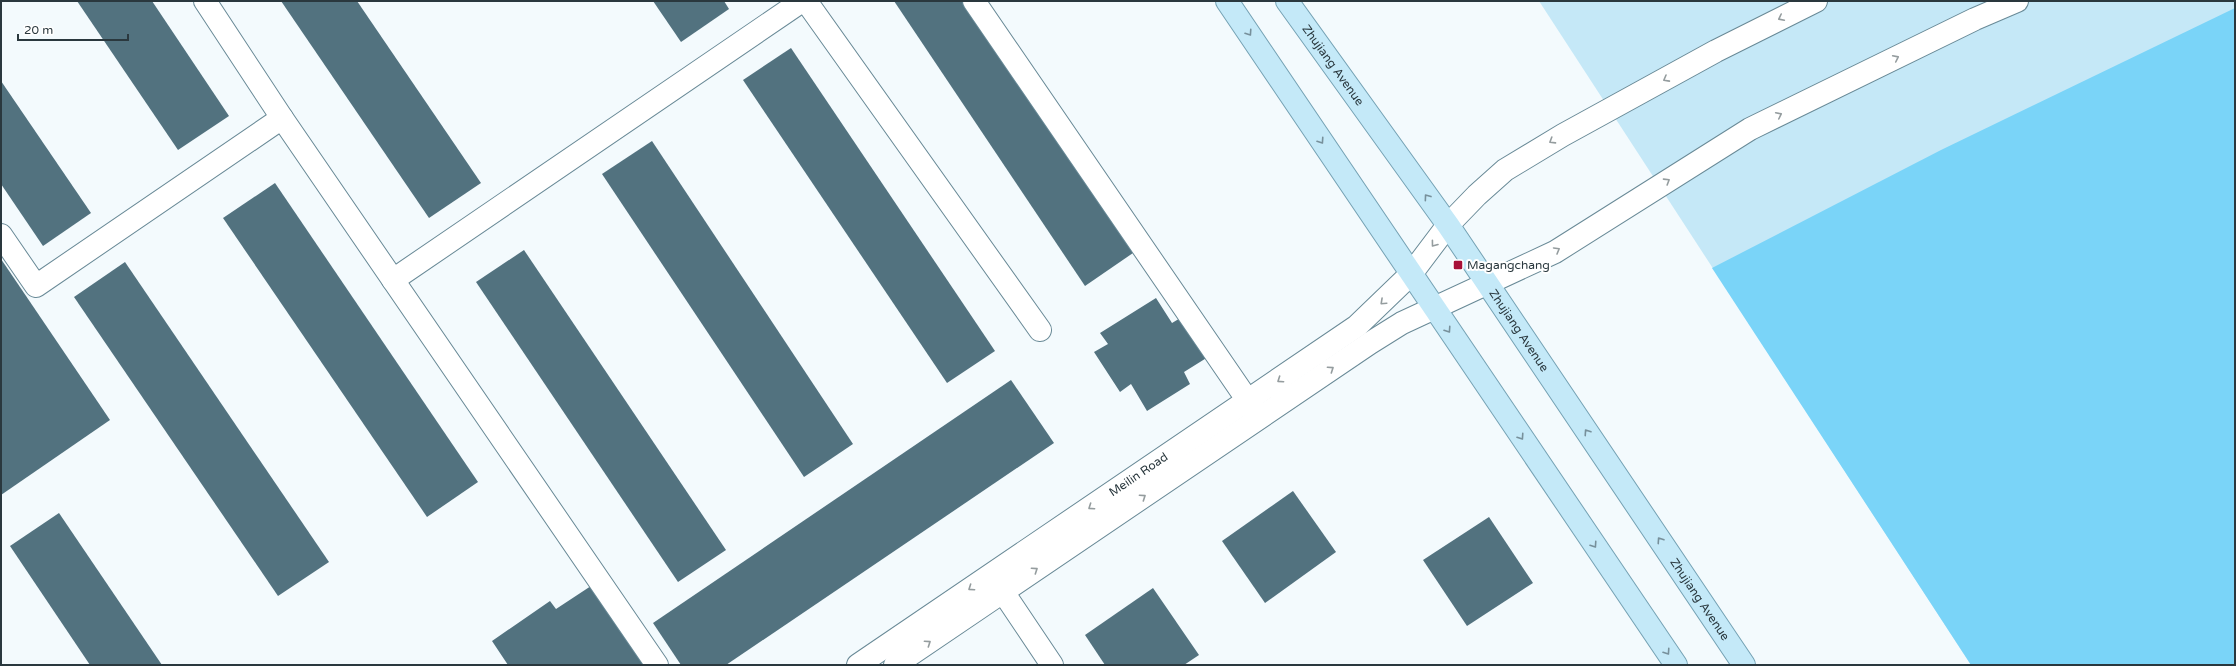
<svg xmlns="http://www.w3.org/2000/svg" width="2236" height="666" font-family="'Varela Round',sans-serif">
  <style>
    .green { fill: #c5e8f7 }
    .forest { fill: #7ad4f8 }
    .building { fill: #52727f }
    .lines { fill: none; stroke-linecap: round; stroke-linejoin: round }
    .minor-casing { stroke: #698a97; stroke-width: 24 }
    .major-casing { stroke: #75a2b4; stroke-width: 24 }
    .minor { stroke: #fff; stroke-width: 22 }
    .major { stroke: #c4e9f8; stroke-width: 22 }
    .oneway { stroke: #949c9e }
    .oneway2 { stroke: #77909b }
    .poi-dot { fill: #a81038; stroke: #fff; stroke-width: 1.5 }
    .labels { text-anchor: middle; stroke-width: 4; stroke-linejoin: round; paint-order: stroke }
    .street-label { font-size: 12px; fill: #2a383e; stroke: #fff }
    .poi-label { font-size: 12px; fill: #2a383e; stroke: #fff; text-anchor: start }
  </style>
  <rect width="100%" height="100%" fill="#f3fafd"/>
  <path class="green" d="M 1539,1 L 2235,1 L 2235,665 L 1971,665 Z"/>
  <path class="forest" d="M 2235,8 L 2235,665 L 1971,665 L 1712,268 L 1941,150 Z"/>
  <g class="building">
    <path d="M 77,1 L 152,1 L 229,116 L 178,150 Z"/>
    <path d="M 281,1 L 357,1 L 481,183 L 429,218 Z"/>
    <path d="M 653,1 L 724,1 L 729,9 L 681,42 Z"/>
    <path d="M 894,1 L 964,1 L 1133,253 L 1085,286 Z"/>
    <path d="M 791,48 L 995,351 L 947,383 L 743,80 Z"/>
    <path d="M 1,81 L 91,213 L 43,246 L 1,184 Z"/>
    <path d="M 652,141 L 853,444 L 804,477 L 602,174 Z"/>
    <path d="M 275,183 L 478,482 L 427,517 L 223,218 Z"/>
    <path d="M 524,250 L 726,550 L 678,582 L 476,282 Z"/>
    <path d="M 1,259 L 110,420 L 1,495 Z"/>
    <path d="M 125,262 L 329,562 L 278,596 L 74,297 Z"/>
    <path d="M 1156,298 L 1172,323 L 1182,317 L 1208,357 L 1184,372 L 1190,384 L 1147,411 L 1131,384 L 1120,392 L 1094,352 L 1108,344 L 1100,333 Z"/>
    <path d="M 1011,380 L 1054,443 L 726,665 L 681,665 L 653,623 Z"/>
    <path d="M 1293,491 L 1336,552 L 1265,603 L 1222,541 Z"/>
    <path d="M 59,513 L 162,665 L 90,665 L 10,546 Z"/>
    <path d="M 1489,517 L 1533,583 L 1467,626 L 1423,560 Z"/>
    <path d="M 594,584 L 649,665 L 508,665 L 492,641 L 550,601 L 556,609 Z"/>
    <path d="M 1153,588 L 1199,655 L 1184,665 L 1105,665 L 1085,635 Z"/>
  </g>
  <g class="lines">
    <defs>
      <g id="minor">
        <path d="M 205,1 L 282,118 L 657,665"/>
        <path d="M 806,1 L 1040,330"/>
        <path d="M 974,1 L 1257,414"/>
        <path d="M 1,235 L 36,286 L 282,118"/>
        <path d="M 393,280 L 802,1"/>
        <path d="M 995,580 L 1052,665"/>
        <path id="s1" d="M 858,665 L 1357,326 L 1411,274 L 1448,225 L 1477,195 L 1505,170 L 1563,135 L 1716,51 L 1816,1"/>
        <path d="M 895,665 L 1370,343 L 1402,323 L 1555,252 L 1750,129 L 1975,19 L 2017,1"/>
      </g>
      <g id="major">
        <path d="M 1227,1 L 1676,665"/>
        <path id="s2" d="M 1287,1 L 1448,225 L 1744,665"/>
      </g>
    </defs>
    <use href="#minor" class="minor-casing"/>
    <use href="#major" class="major-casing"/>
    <use href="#minor" class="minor"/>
    <use href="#major" class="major"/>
  </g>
  <defs><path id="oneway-chevron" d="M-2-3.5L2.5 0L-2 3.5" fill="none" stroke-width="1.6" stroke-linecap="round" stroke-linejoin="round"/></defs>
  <g class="oneway">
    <use href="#oneway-chevron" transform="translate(1781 18) rotate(153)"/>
    <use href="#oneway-chevron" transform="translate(1896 58) rotate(-26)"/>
    <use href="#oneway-chevron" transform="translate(1666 79) rotate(151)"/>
    <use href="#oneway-chevron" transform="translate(1779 115) rotate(-26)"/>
    <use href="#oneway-chevron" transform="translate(1552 141) rotate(148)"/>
    <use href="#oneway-chevron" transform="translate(1667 181) rotate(-32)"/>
    <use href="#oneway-chevron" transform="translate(1434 244) rotate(127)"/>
    <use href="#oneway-chevron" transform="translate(1557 250) rotate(-30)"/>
    <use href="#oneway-chevron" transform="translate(1383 302) rotate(137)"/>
    <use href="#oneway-chevron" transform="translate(1331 369) rotate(-34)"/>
    <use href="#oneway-chevron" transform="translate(1280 380) rotate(146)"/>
    <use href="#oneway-chevron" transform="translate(1143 497) rotate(-34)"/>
    <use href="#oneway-chevron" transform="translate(1091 507) rotate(146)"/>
    <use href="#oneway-chevron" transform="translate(1035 570) rotate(-34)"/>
    <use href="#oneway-chevron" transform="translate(971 588) rotate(146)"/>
    <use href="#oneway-chevron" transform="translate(928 643) rotate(-34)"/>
  </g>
  <g class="oneway2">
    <use href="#oneway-chevron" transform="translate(1249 33) rotate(56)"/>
    <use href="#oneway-chevron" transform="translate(1321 141) rotate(56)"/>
    <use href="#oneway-chevron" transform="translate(1427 197) rotate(-126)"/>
    <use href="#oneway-chevron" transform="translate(1448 330) rotate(56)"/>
    <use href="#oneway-chevron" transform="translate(1587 432) rotate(-124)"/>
    <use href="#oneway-chevron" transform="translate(1521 437) rotate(56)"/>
    <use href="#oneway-chevron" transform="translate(1660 540) rotate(-124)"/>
    <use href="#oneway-chevron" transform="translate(1594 545) rotate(56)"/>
    <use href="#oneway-chevron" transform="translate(1667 652) rotate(56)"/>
  </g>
  <rect class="poi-dot" x="1453" y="260" width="10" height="10" rx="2"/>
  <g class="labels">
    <g class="street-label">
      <text dy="4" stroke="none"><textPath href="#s2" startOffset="79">Zhujiang Avenue</textPath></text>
      <text dy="4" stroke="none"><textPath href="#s2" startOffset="403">Zhujiang Avenue</textPath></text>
      <text dy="4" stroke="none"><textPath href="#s1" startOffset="339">Meilin Road</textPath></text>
      <text dy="4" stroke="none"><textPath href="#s2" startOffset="727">Zhujiang Avenue</textPath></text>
    </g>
    <g class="poi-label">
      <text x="1467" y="269">Magangchang</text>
    </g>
  </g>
  <rect width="2236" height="666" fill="none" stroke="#2a383e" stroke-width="4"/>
  <path d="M18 34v6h110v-6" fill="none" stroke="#2a383e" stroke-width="2"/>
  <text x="24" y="34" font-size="12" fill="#2a383e" stroke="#ffffff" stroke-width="3" paint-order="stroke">20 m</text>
</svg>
